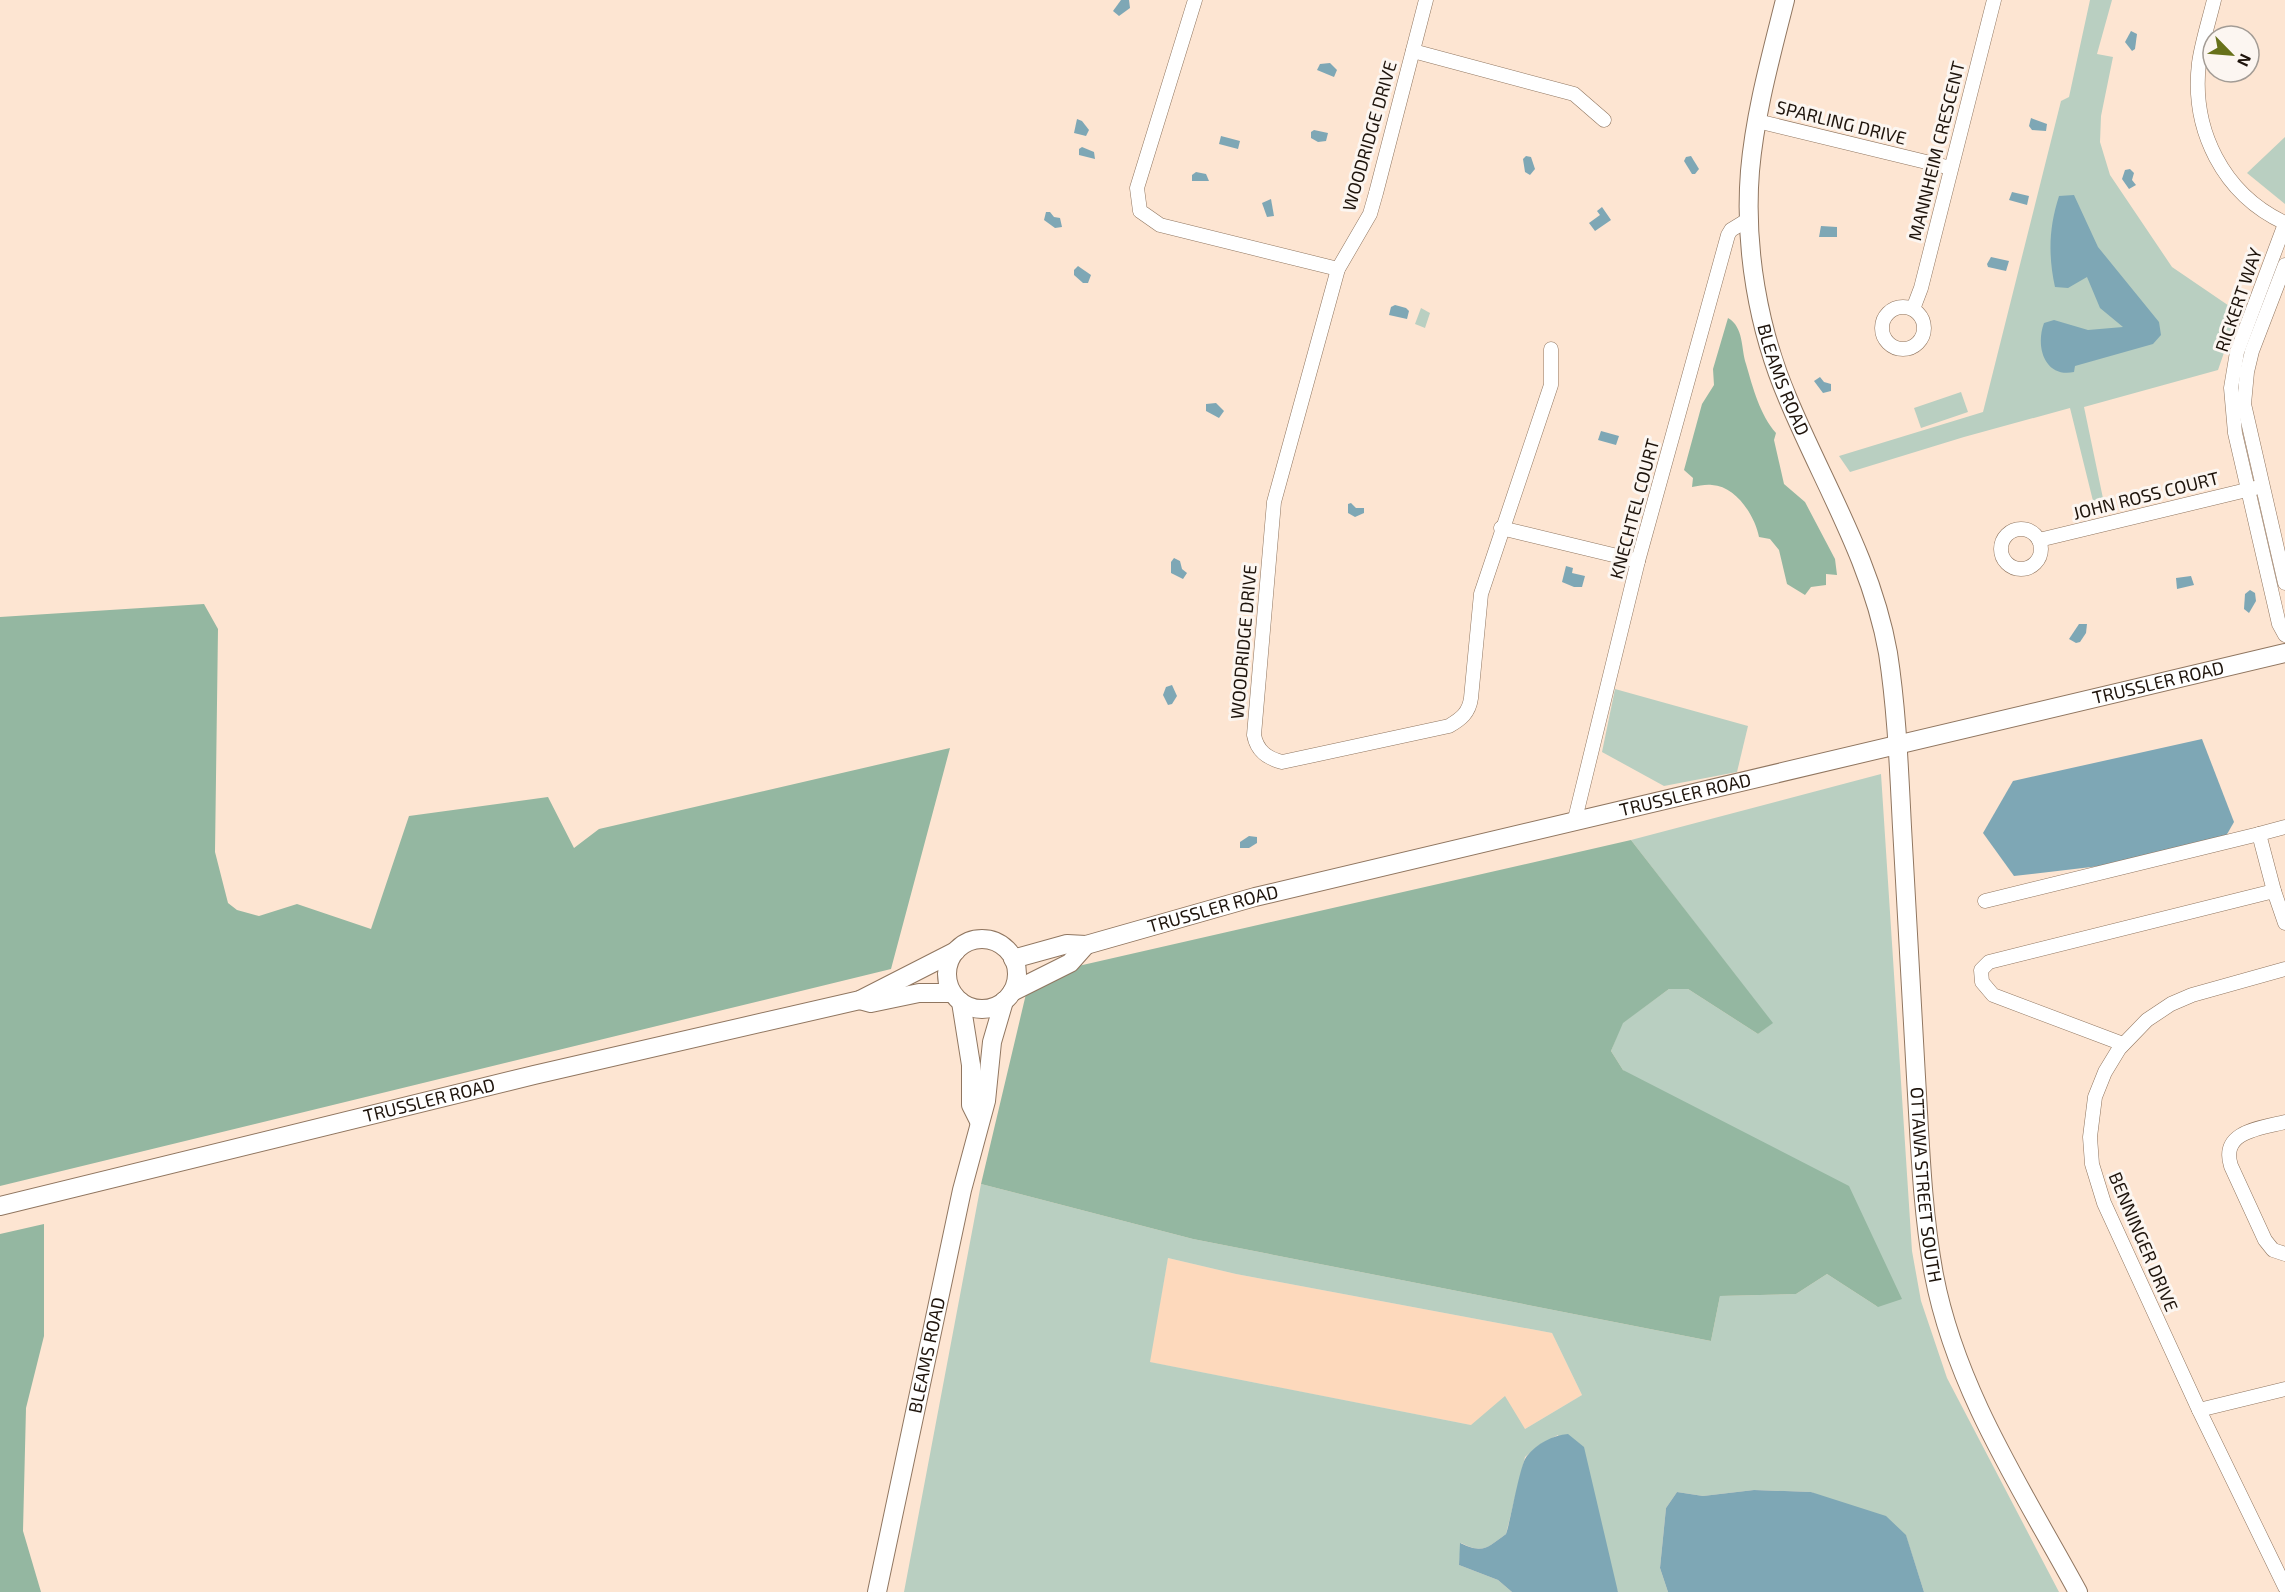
<svg xmlns="http://www.w3.org/2000/svg" width="2285" height="1592" font-family="'Exo 2',sans-serif">
  <style>
    .built { fill: #fdd9bc }
    .green { fill: #b9cfc1; fill-rule: evenodd }
    .forest { fill: #94b7a1 }
    .water { fill: #7ea7b5 }
    .lines { fill: none; stroke-linecap: round; stroke-linejoin: round }
    .minor-casing { stroke: #907660; stroke-width: 15 }
    .secondary-casing { stroke: #907660; stroke-width: 20 }
    .minor { stroke: #fff; stroke-width: 14 }
    .secondary { stroke: #fff; stroke-width: 18 }
    .labels { text-anchor: middle; stroke-width: 6; stroke-linejoin: round; paint-order: stroke }
    .street-label { font-size: 18px; fill: #1e140c; stroke: #fcf6f1 }
  </style>
  <rect width="100%" height="100%" fill="#fde5d2"/>
  <path class="built" d="M 1168,1258 L 1236,1274 L 1552,1333 L 1582,1395 L 1525,1429 L 1471,1425 L 1149,1362 Z"/>
  <g class="green">
    <path d="M 2090,0 L 2112,0 L 2097,54 L 2113,57 L 2101,116 L 2100,142 L 2110,175 L 2172,267 L 2238,312 L 2218,370 L 2084,407 L 2105,508 L 2095,509 L 2070,408 L 1964,437 L 1850,472 L 1839,456 L 1983,412 L 2061,101 L 2069,97 Z"/>
    <path d="M 2285,137 L 2285,204 L 2247,173 Z"/>
    <path d="M 1421,308 L 1430,313 L 1425,328 L 1415,324 Z"/>
    <path d="M 1961,392 L 1968,412 L 1921,428 L 1914,408 Z"/>
    <path d="M 1615,689 L 1748,726 L 1737,772 L 1664,786 L 1602,752 Z"/>
    <path d="M 1881,774 L 1912,1251 L 1921,1301 L 1947,1378 L 2059,1592 L 1924,1592 L 1906,1536 L 1811,1492 L 1754,1490 L 1703,1496 L 1677,1492 L 1666,1508 L 1660,1568 L 1668,1592 L 1618,1592 L 1558,1435 L 1539,1445 L 1525,1457 L 1506,1534 C 1487,1548 1483,1554 1461,1543 L 1459,1565 L 1498,1580 L 1512,1592 L 904,1592 L 981,1184 L 1193,1239 L 1711,1341 L 1720,1296 L 1796,1294 L 1827,1274 L 1878,1307 L 1623,1070 L 1611,1051 L 1622,1023 L 1669,989 L 1688,989 L 1758,1034 L 1772,1023 L 1631,840 ZM 1168,1258 L 1236,1274 L 1552,1333 L 1582,1395 L 1525,1429 L 1505,1396 L 1471,1425 L 1150,1362 Z"/>
  </g>
  <g class="forest">
    <path d="M 1728,318 C 1744,327 1741,349 1746,364 C 1753,388 1760,415 1776,433 L 1774,440 L 1784,484 L 1805,502 L 1835,559 L 1837,575 L 1826,574 L 1826,585 L 1811,587 L 1805,595 L 1787,584 L 1779,550 L 1770,539 L 1759,537 C 1755,516 1736,486 1712,485 C 1706,484 1699,486 1692,487 L 1693,478 L 1684,470 L 1702,404 L 1714,385 L 1713,369 Z"/>
    <path d="M 204,604 L 218,629 L 215,852 L 228,903 L 237,910 L 259,916 L 297,904 L 371,929 L 409,816 L 548,797 L 574,848 L 599,829 L 950,748 L 891,969 L 0,1186 L 0,617 Z"/>
    <path d="M 1631,840 L 1773,1023 L 1758,1034 L 1688,989 L 1669,989 L 1623,1023 L 1611,1051 L 1623,1070 L 1849,1186 L 1902,1299 L 1878,1307 L 1827,1274 L 1796,1294 L 1720,1296 L 1711,1341 L 1193,1239 L 981,1184 L 1030,977 Z"/>
    <path d="M 44,1224 L 44,1336 L 26,1408 L 23,1531 L 41,1592 L 0,1592 L 0,1234 Z"/>
  </g>
  <g class="water">
    <path d="M 1121,0 L 1129,0 L 1130,8 L 1119,16 L 1113,11 Z"/>
    <path d="M 2131,31 L 2137,34 L 2135,49 L 2132,51 L 2125,42 Z"/>
    <path d="M 1330,63 L 1337,70 L 1334,77 L 1317,70 L 1320,64 Z"/>
    <path d="M 2031,118 L 2047,124 L 2046,131 L 2032,130 L 2029,126 Z"/>
    <path d="M 1077,119 L 1082,121 L 1089,130 L 1086,136 L 1074,133 Z"/>
    <path d="M 1314,130 L 1328,133 L 1326,141 L 1318,142 L 1311,138 L 1311,132 Z"/>
    <path d="M 1221,136 L 1240,141 L 1238,149 L 1219,144 Z"/>
    <path d="M 1082,147 L 1094,152 L 1095,159 L 1079,155 L 1079,149 Z"/>
    <path d="M 1526,156 L 1531,157 L 1535,169 L 1530,175 L 1525,172 L 1523,159 Z"/>
    <path d="M 1691,156 L 1699,169 L 1695,174 L 1692,174 L 1684,161 L 1686,157 Z"/>
    <path d="M 2130,169 L 2134,173 L 2132,180 L 2136,185 L 2129,189 L 2122,179 L 2125,170 Z"/>
    <path d="M 1196,172 L 1206,174 L 1209,181 L 1192,181 L 1192,175 Z"/>
    <path d="M 2012,192 L 2029,196 L 2027,205 L 2009,200 Z"/>
    <path d="M 2074,195 L 2098,247 L 2159,322 L 2161,335 L 2153,344 L 2075,366 L 2074,372 C 2045,378 2035,347 2044,323 L 2054,320 L 2088,330 L 2123,327 L 2100,308 L 2087,277 L 2068,288 L 2055,287 C 2048,255 2049,227 2059,196 Z"/>
    <path d="M 1271,199 L 1274,216 L 1267,217 L 1262,203 Z"/>
    <path d="M 1602,207 L 1611,220 L 1595,231 L 1589,223 L 1600,215 L 1597,211 Z"/>
    <path d="M 1046,212 L 1050,212 L 1054,217 L 1060,218 L 1062,227 L 1055,228 L 1044,220 Z"/>
    <path d="M 1821,226 L 1837,227 L 1837,237 L 1819,237 Z"/>
    <path d="M 1991,257 L 2009,261 L 2006,271 L 1988,267 L 1987,264 Z"/>
    <path d="M 1078,266 L 1091,275 L 1088,283 L 1083,283 L 1074,275 L 1074,270 Z"/>
    <path d="M 1395,305 L 1406,308 L 1409,311 L 1407,319 L 1389,315 L 1391,307 Z"/>
    <path d="M 1820,377 L 1824,382 L 1831,384 L 1831,391 L 1823,393 L 1814,381 Z"/>
    <path d="M 1216,403 L 1224,411 L 1219,418 L 1206,411 L 1206,404 Z"/>
    <path d="M 1601,431 L 1619,436 L 1616,445 L 1598,440 Z"/>
    <path d="M 1351,503 L 1356,508 L 1364,508 L 1364,513 L 1355,517 L 1348,513 L 1348,504 Z"/>
    <path d="M 1174,558 L 1180,561 L 1182,569 L 1187,573 L 1183,579 L 1171,573 L 1171,562 Z"/>
    <path d="M 1566,566 L 1573,568 L 1572,573 L 1585,576 L 1582,587 L 1574,587 L 1562,582 Z"/>
    <path d="M 2191,576 L 2194,585 L 2177,589 L 2176,578 Z"/>
    <path d="M 2250,590 L 2255,593 L 2256,601 L 2249,613 L 2244,609 L 2245,594 Z"/>
    <path d="M 2079,624 L 2087,624 L 2086,633 L 2080,642 L 2076,643 L 2069,639 Z"/>
    <path d="M 1172,685 L 1177,696 L 1172,704 L 1168,705 L 1163,695 L 1166,687 Z"/>
    <path d="M 2202,739 L 2234,822 L 2226,836 L 2159,859 L 2014,876 L 1983,833 L 2013,781 Z"/>
    <path d="M 1249,836 L 1257,837 L 1257,843 L 1249,848 L 1240,848 L 1240,842 Z"/>
    <path d="M 1568,1434 L 1584,1447 L 1618,1592 L 1512,1592 L 1498,1580 L 1459,1565 L 1460,1543 C 1483,1554 1487,1548 1506,1534 C 1511,1520 1520,1463 1527,1456 C 1536,1444 1553,1435 1568,1434 Z"/>
    <path d="M 1754,1490 L 1811,1492 L 1886,1516 L 1906,1535 L 1924,1592 L 1668,1592 L 1660,1568 L 1666,1508 L 1677,1492 L 1703,1496 Z"/>
  </g>
  <g class="lines">
    <defs>
      <g id="minor">
        <path d="M 1195,0 L 1137,188 L 1140,211 L 1160,225 L 1338,269"/>
        <path d="M 1426,0 L 1376,193 L 1370,214 L 1338,269 L 1274,502 L 1254,735 C 1257,751 1267,758 1282,762 L 1449,726 C 1461,719 1469,713 1471,698 L 1481,594 L 1551,385 L 1551,349"/>
        <path d="M 2214,0 C 2209,21 2202,42 2199,63 C 2191,130 2223,194 2285,223"/>
        <path d="M 1413,51 L 1574,94 L 1604,120"/>
        <path d="M 1757,121 L 1951,168"/>
        <path d="M 2285,224 L 2237,352 L 2231,388 L 2235,433 L 2279,624 L 2285,635"/>
        <path d="M 2285,265 L 2252,351 L 2247,372 L 2244,404 L 2285,583"/>
        <circle cx="1903" cy="328" r="21"/>
        <path d="M 1913,309 L 1921,288 L 1994,0"/>
        <path d="M 1501,528 L 1638,561"/>
        <circle cx="2021" cy="549" r="20"/>
        <path d="M 2039,540 L 2255,488"/>
        <path d="M 1575,819 L 1638,561 L 1728,235 L 1731,230 L 1749,219"/>
        <path d="M 2274,891 L 2259,834 L 2285,827"/>
        <path d="M 1985,901 L 2259,834"/>
        <path d="M 2285,969 L 2192,995 L 2171,1004 L 2147,1020 L 2119,1049 L 2105,1072 L 2095,1097 L 2090,1137 L 2092,1164 L 2104,1203 L 2199,1410 L 2285,1587"/>
        <path d="M 2123,1044 L 1993,995 L 1982,982 L 1981,970 L 1989,962 L 2274,891 L 2285,923"/>
        <path d="M 2285,1122 C 2261,1128 2220,1131 2231,1166 L 2265,1240 L 2273,1250 L 2285,1254"/>
        <path d="M 2199,1410 L 2285,1389"/>
      </g>
      <g id="secondary">
        <path id="s1" d="M 1785,0 C 1771,56 1755,113 1750,171 C 1744,247 1758,329 1788,399 C 1823,483 1872,562 1888,653 C 1897,711 1899,770 1902,827 C 1906,910 1911,993 1916,1077 C 1920,1143 1922,1210 1934,1275 C 1956,1390 2023,1491 2078,1592"/>
        <circle cx="982" cy="974" r="35"/>
        <path id="s2" d="M 1013,959 L 1067,944 L 1086,945 L 1255,897 L 2285,653"/>
        <path d="M 1012,992 L 1070,963 L 1086,945"/>
        <path d="M 860,1000 L 871,1003 L 919,993 L 952,993"/>
        <path d="M 961,1002 L 971,1065 L 971,1105 L 979,1121"/>
        <path id="s3" d="M 0,1206 L 534,1075 L 860,1000 L 956,951"/>
        <path id="s4" d="M 877,1592 L 962,1190 L 986,1101 L 992,1042 L 1004,1001"/>
      </g>
    </defs>
    <use href="#minor" class="minor-casing"/>
    <use href="#secondary" class="secondary-casing"/>
    <use href="#minor" class="minor"/>
    <use href="#secondary" class="secondary"/>
  </g>
  <g class="labels">
    <g class="street-label">
      <text transform="translate(1841 123) rotate(14)" y="6">SPARLING DRIVE</text>
      <text transform="translate(1370 136) rotate(-74)" y="6">WOODRIDGE DRIVE</text>
      <text transform="translate(1937 151) rotate(-76)" y="6">MANNHEIM CRESCENT</text>
      <text transform="translate(2239 300) rotate(-71)" y="6">RICKERT WAY</text>
      <text dy="6" stroke="none"><textPath href="#s1" startOffset="388">BLEAMS ROAD</textPath></text>
      <text transform="translate(2146 496) rotate(-14)" y="6">JOHN ROSS COURT</text>
      <text transform="translate(1635 509) rotate(-75)" y="6">KNECHTEL COURT</text>
      <text transform="translate(1244 642) rotate(-85)" y="6">WOODRIDGE DRIVE</text>
      <text dy="6" stroke="none"><textPath href="#s2" startOffset="1179">TRUSSLER ROAD</textPath></text>
      <text dy="6" stroke="none"><textPath href="#s2" startOffset="693">TRUSSLER ROAD</textPath></text>
      <text dy="6" stroke="none"><textPath href="#s2" startOffset="207">TRUSSLER ROAD</textPath></text>
      <text dy="6" stroke="none"><textPath href="#s3" startOffset="442">TRUSSLER ROAD</textPath></text>
      <text dy="6" stroke="none"><textPath href="#s1" startOffset="1215">OTTAWA STREET SOUTH</textPath></text>
      <text transform="translate(2143 1242) rotate(67)" y="6">BENNINGER DRIVE</text>
      <text dy="6" stroke="none"><textPath href="#s4" startOffset="242">BLEAMS ROAD</textPath></text>
    </g>
  </g>
  <g transform="translate(2231 54) rotate(115)"><circle r="28" fill="#fcf6f1" stroke="#a39c95" stroke-width="1.5"/>
  <path d="M0-4.5L10 22L0 15L-10 22Z" fill="#67711a"/>
  <text y="-9" font-size="16" font-weight="bold" text-anchor="middle" fill="#1e140c">N</text>
  </g>
</svg>
